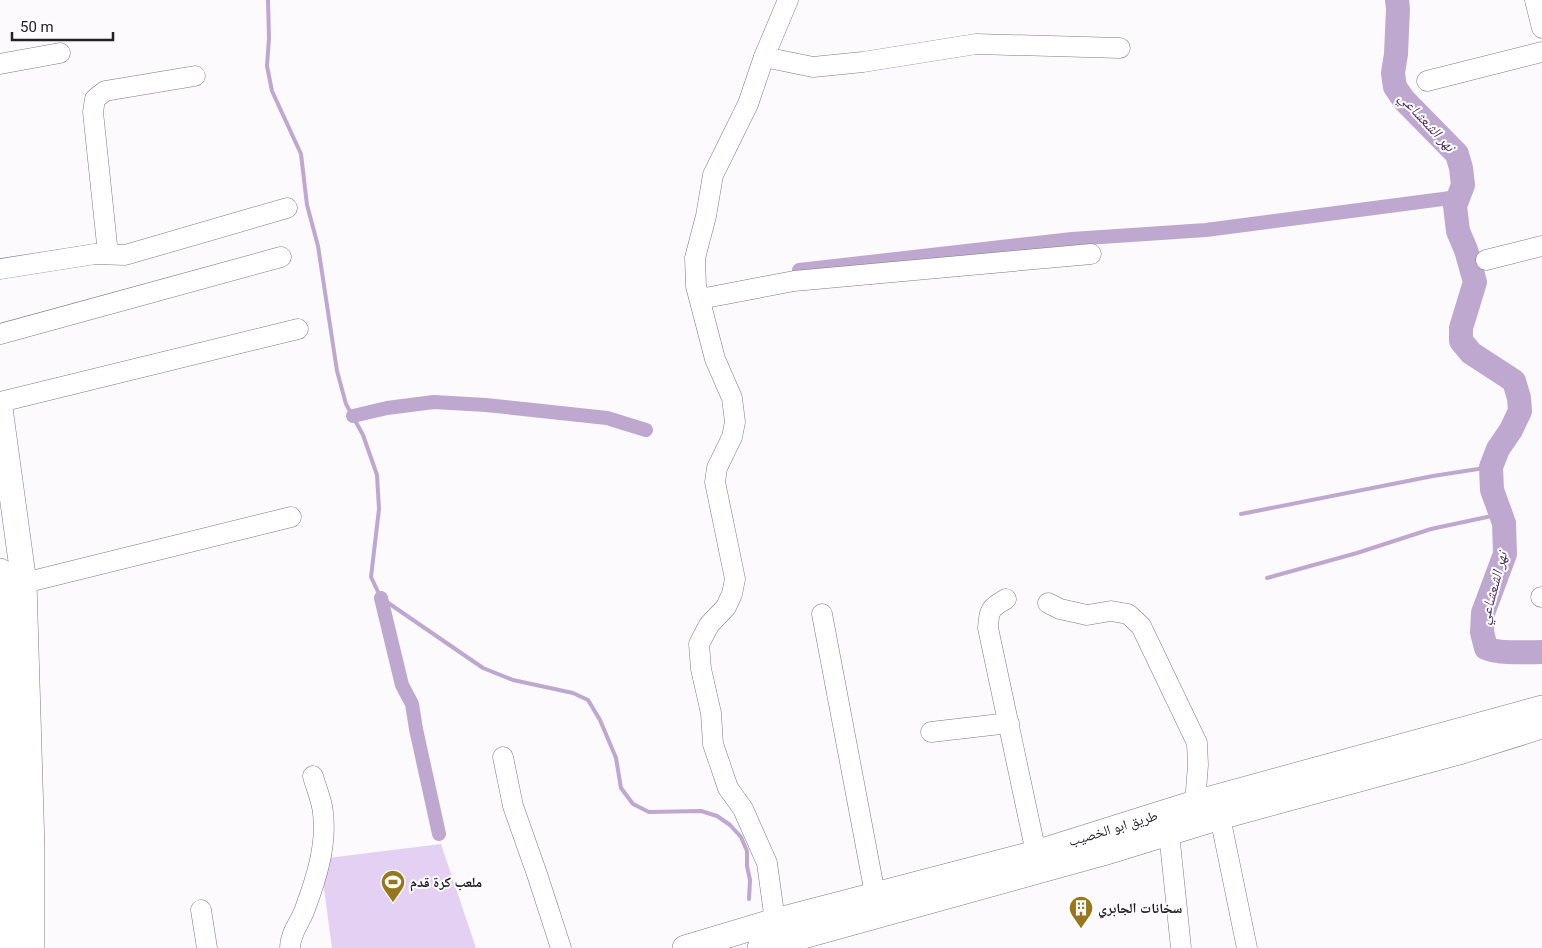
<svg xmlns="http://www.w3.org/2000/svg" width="1542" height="948" font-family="Roboto,'Noto Naskh Arabic',sans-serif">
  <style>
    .grass { fill: #e4d0f2 }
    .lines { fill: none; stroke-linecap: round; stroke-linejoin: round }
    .stream { stroke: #bfa8cf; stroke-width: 4 }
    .canal { stroke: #bfa8cf; stroke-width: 14 }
    .river { stroke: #bfa8cf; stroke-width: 24 }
    .minor-casing { stroke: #817886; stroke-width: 21 }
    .major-casing { stroke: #817886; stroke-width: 26 }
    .minor { stroke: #fff; stroke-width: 20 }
    .major { stroke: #fff; stroke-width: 25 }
    .labels { text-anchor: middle; stroke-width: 4; stroke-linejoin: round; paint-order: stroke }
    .street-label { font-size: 14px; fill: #242026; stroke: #fff }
    .poi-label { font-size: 14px; font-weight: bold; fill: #242026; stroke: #fff; text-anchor: start }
    .water-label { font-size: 15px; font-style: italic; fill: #503063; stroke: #fff }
  </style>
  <rect width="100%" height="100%" fill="#fcfafd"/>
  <path class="grass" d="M 441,844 L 476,948 L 332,948 L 320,859 Z"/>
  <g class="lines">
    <g class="stream">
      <path d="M 268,0 L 269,38 L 267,66 L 272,91 L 301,154 L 307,205 L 318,246 L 337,371 L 346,404 L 363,435 L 377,475 L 379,509 L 371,577 L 381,598 L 483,668 L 513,680 L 573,693 L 588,700 L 600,720 L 616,758 L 621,788 L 633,804 L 649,812 L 701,811 L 717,816 L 730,825 L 741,837 L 747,851 L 747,866 L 750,880 L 749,899"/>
      <path d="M 1241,514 L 1433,476 L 1491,467"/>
      <path d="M 1267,578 L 1357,553 L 1431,529 L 1501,514"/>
    </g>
    <g class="canal">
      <path d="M 799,270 L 1072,239 L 1206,230 L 1458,197"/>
      <path d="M 353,416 L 387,408 L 434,402 L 486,405 L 607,418 L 646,430"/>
      <path d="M 381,598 L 402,685 L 412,704 L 416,729 L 439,834"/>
    </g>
    <path class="river" d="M 1397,0 L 1398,9 L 1396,54 L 1393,73 L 1395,87 L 1404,100 L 1457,154 L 1461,168 L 1463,185 L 1455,206 L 1458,231 L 1466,250 L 1475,282 L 1461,328 L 1461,341 L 1471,353 L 1514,381 L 1519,398 L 1520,411 L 1511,430 L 1498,449 L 1491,467 L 1492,490 L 1504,523 L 1505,554 L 1483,613 L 1482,632 L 1486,648 C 1496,654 1529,652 1542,652"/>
    <defs>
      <g id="minor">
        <path d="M 1535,0 L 1542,28"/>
        <path d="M 764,57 L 813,67 L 863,62 L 976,44 L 1120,48"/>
        <path d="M 0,64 L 60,53"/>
        <path d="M 1427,81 L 1542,52"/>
        <path d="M 108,254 L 93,112 L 95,99 L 105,91 L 195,76"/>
        <path d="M 1486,260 L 1542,246"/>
        <path d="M 0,269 L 95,254 L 125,255 L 287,208"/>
        <path d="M 700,299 L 794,281 L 1091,254"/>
        <path d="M 0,334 L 281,257"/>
        <path d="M 0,402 L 298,329"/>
        <path d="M 24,583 L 291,517"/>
        <path d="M 1541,597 L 1542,597"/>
        <path d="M 1006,599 C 990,608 989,610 988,628 L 1036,853"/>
        <path d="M 1048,603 L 1060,609 L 1087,615 L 1111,611 L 1128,614 L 1141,626 L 1197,743 L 1198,765 L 1195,803"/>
        <path d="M 822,614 L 875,894"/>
        <path d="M 931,732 L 1009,723"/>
        <path d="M 503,757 L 513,806 L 537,874 L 561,948"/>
        <path d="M 1220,817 L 1247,948"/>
        <path d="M 1169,833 L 1181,948"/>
        <path d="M 201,910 L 207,948"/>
        <path d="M 775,921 L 767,863 L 743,809 L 728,788 L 713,744 L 711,713 L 701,669 L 699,644 L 709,625 L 726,607 L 732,594 L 735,579 L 715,482 L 717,468 L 732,437 L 735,422 L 732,398 L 715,359 L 696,286 L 695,258 L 706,216 L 713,175 L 748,104 L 764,57 L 788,0"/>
        <path d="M 290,948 C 290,933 300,923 305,909 C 316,879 327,846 323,813 C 322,800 316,788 313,776"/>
      </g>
      <g id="major">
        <path d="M 0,408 L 24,583 L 32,848 L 32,948"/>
        <path d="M 0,571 L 7,641 L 9,698 L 12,948"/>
        <path d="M 685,948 L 775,921 L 1036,853 L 1195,803 L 1542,708"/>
        <path d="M 760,948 L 1103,853 L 1220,817 L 1459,752 L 1542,726"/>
      </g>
    </defs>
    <use href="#minor" class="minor-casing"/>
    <use href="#major" class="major-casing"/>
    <use href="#minor" class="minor"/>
    <use href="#major" class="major"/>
  </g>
  <defs>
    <symbol id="stadium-pin" viewBox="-11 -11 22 30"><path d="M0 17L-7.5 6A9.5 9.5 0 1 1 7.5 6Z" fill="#94771e" stroke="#fff"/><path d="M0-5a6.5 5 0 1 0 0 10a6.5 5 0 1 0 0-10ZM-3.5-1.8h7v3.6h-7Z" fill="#fff"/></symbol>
    <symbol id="building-pin" viewBox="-11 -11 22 30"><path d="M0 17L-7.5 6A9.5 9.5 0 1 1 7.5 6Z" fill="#94771e" stroke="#fff"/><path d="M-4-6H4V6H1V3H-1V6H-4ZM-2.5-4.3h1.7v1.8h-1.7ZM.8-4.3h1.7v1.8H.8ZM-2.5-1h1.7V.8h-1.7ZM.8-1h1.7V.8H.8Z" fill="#fff"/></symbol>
  </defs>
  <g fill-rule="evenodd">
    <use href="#stadium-pin" x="379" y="868" width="28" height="38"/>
    <use href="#building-pin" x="1067" y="894" width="28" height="38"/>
  </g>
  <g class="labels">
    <g class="street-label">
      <text transform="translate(1113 828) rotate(-17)" y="5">طريق ابو الخصيب</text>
    </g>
    <g class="poi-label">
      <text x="410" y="887">ملعب كرة قدم</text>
      <text x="1098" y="913">سخانات الجابري</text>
    </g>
    <g class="water-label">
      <text transform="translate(1427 122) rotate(47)" y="5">نهر الشعشاعي</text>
      <text transform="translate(1493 588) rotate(-75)" y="5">نهر الشعشاعي</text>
    </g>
  </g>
  <path d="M12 32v8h101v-8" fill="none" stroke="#242026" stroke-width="2.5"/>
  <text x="20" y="32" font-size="15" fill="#242026" stroke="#ffffff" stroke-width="4" paint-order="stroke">50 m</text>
</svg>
